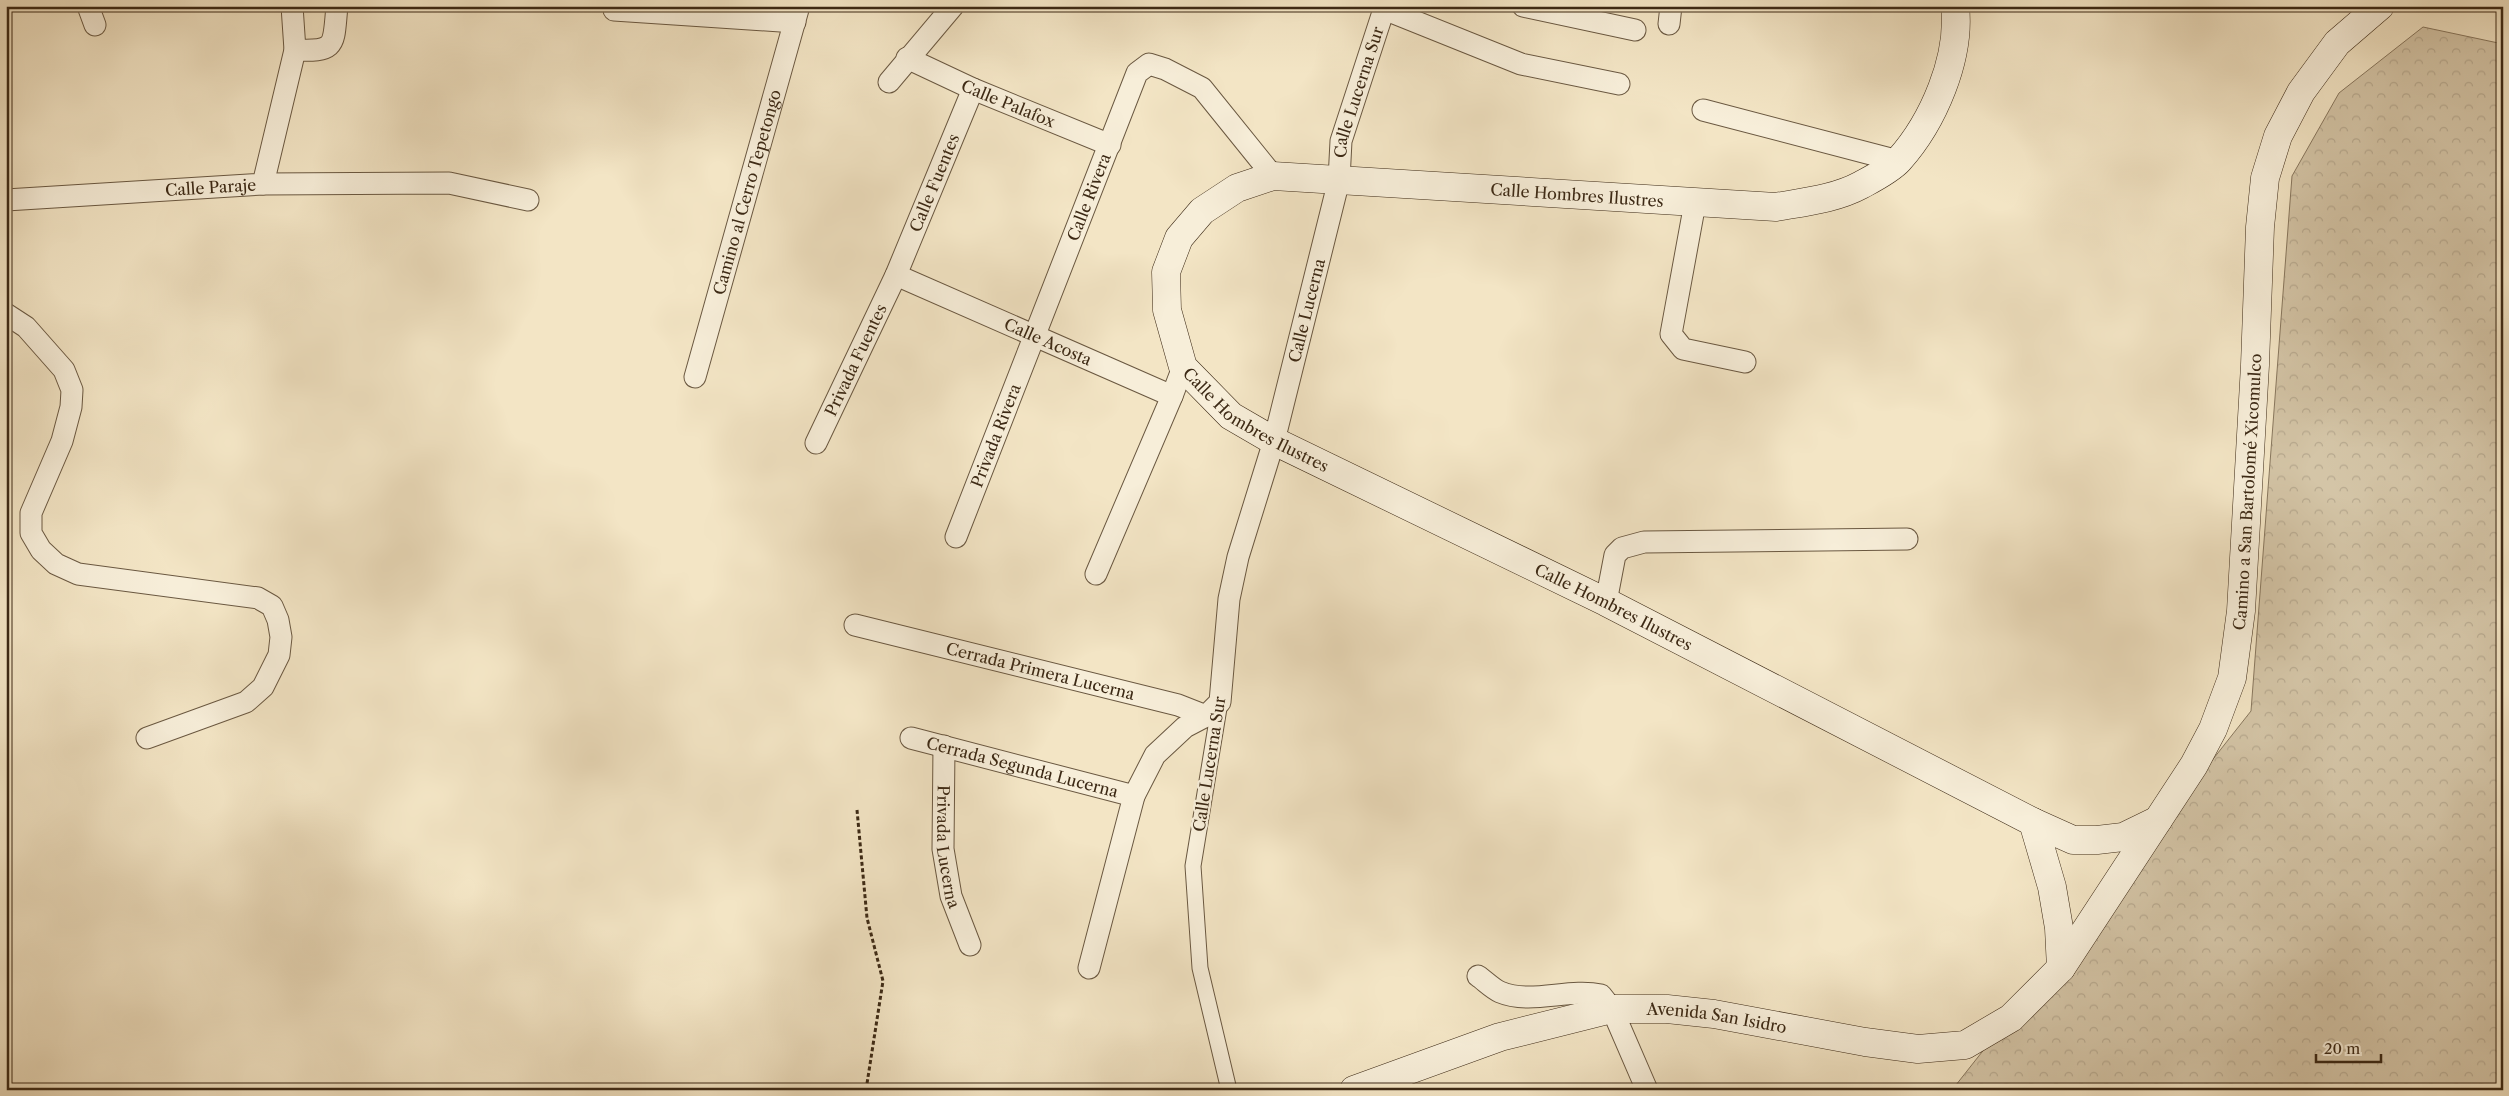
<svg xmlns="http://www.w3.org/2000/svg" width="2509" height="1096" font-family="'Libre Caslon Text',serif">
  <style>
    .forest { fill: url(#forest-crowns); stroke: #88775e }
    .lines { fill: none; stroke-linecap: round; stroke-linejoin: round }
    .pedestrian-casing { stroke: #6a5841; stroke-width: 17 }
    .minor-casing { stroke: #6a5841; stroke-width: 23 }
    .secondary-casing { stroke: #3c2915; stroke-width: 29 }
    .path { stroke: #3c2915; stroke-width: 3; stroke-dasharray: 4 2.5; stroke-linecap: butt }
    .pedestrian { stroke: #f7eed9; stroke-width: 15 }
    .minor { stroke: #f7eed9; stroke-width: 21 }
    .secondary { stroke: #f7eed9; stroke-width: 28 }
    .labels { text-anchor: middle; stroke-width: 4.5; stroke-linejoin: round; paint-order: stroke }
    .street-label { font-size: 16px; fill: #3c2915; stroke: #f7eed9 }
  </style>
  <defs>
    <pattern id="forest-crowns" width="20" height="18" patternUnits="userSpaceOnUse" patternTransform="scale(1.25)"><rect width="20" height="18" fill="#d4c5a7"/><path d="M2 6a3 3 0 1 1 6 0M12 15a3 3 0 1 1 6 0" fill="none" stroke="#b7a98f"/></pattern>
  </defs>
  <rect width="100%" height="100%" fill="#f3e5c5"/>
  <filter id="stains"><feTurbulence type="fractalNoise" baseFrequency=".004" numOctaves="4"/><feColorMatrix values="0 0 0 0 .2 0 0 0 0 .09 0 0 0 0 .02 0 0 0 .5 -.17"/></filter>
  <radialGradient id="worn" r=".72"><stop offset=".6" stop-color="#630" stop-opacity="0"/><stop offset="1" stop-color="#630" stop-opacity=".3"/></radialGradient>
  <path class="forest" d="M 2423,27 L 2503,44 L 2503,1090 L 1952,1090 L 2251,711 L 2292,176 L 2339,93 Z"/>
  <g class="lines">
    <defs>
      <path id="pedestrian" d="M 1220,702 L 1193,866 L 1200,968 L 1229,1090"/>
      <g id="minor">
        <path d="M 88,6 L 95,25"/>
        <path d="M 1523,6 L 1635,30"/>
        <path d="M 1384,9 L 1521,64 L 1619,84"/>
        <path d="M 614,10 L 795,22"/>
        <path d="M 1669,24 L 1671,6"/>
        <path d="M 295,50 C 338,52 333,45 337,6"/>
        <path id="s1" d="M 907,58 L 973,89 L 1110,145"/>
        <path d="M 889,82 L 953,6"/>
        <path d="M 1703,110 L 1898,161"/>
        <path d="M 263,184 L 449,183 L 528,200"/>
        <path id="s2" d="M 6,200 L 263,184 L 295,50 L 292,6"/>
        <path d="M 1695,203 L 1671,334 L 1683,349 L 1745,362"/>
        <path id="s3" d="M 896,275 L 1172,396 L 1183,367"/>
        <path d="M 6,314 L 26,327 L 64,370 L 72,390 L 71,407 L 62,441 L 31,513 L 31,533 L 41,550 L 56,564 L 78,574 L 258,598 L 272,606 L 278,620 L 281,637 L 279,655 L 263,687 L 246,702 L 147,738"/>
        <path id="s4" d="M 695,377 L 799,6"/>
        <path id="s5" d="M 816,443 L 896,275 L 973,89"/>
        <path id="s6" d="M 956,537 L 1137,73 L 1149,64 L 1165,69 L 1202,88 L 1273,176"/>
        <path d="M 1096,574 L 1172,396"/>
        <path d="M 1606,602 L 1615,555 L 1622,548 L 1644,542 L 1907,539"/>
        <path id="s7" d="M 855,625 L 1178,705 L 1206,716 L 1220,702 L 1229,599 L 1238,557 L 1274,441 L 1339,180 L 1341,141 L 1385,6"/>
        <path id="s8" d="M 911,738 L 1134,796"/>
        <path id="s9" d="M 944,746 L 943,849 L 951,896 L 970,945"/>
        <path d="M 1089,968 L 1134,796 L 1155,755 L 1185,727 L 1206,716"/>
        <path d="M 1478,976 C 1485,981 1493,989 1500,992 C 1531,1005 1568,988 1601,995 L 1612,1009 L 1647,1090"/>
      </g>
      <g id="secondary">
        <path id="s10" d="M 1955,6 C 1961,58 1933,122 1899,160 C 1890,170 1872,179 1861,185 C 1835,199 1804,202 1776,207 L 1273,176 L 1237,188 L 1202,211 L 1179,238 L 1166,272 L 1167,310 L 1183,367 L 1231,416 L 1274,441 L 1606,602 L 2033,822 L 2073,840 L 2097,840 L 2123,837 L 2158,820"/>
        <path d="M 2033,822 L 2052,887 L 2059,928 L 2061,968"/>
        <path id="s11" d="M 1354,1090 L 1500,1037 L 1612,1009 L 1667,1009 L 1714,1014 L 1865,1042 L 1918,1049 L 1965,1045 L 2011,1018 L 2061,968 L 2194,765 L 2213,729 L 2232,678 L 2241,611 L 2255,365 L 2260,227 L 2265,178 L 2278,136 L 2301,92 L 2337,43 L 2380,6"/>
      </g>
    </defs>
    <use href="#pedestrian" class="pedestrian-casing"/>
    <use href="#minor" class="minor-casing"/>
    <use href="#secondary" class="secondary-casing"/>
    <path class="path" d="M 857,810 L 867,918 L 883,981 L 866,1090"/>
    <use href="#pedestrian" class="pedestrian"/>
    <use href="#minor" class="minor"/>
    <use href="#secondary" class="secondary"/>
  </g>
  <g class="labels">
    <g class="street-label">
      <text dy="6" stroke="none"><textPath href="#s7" startOffset="1010">Calle Lucerna Sur</textPath></text>
      <text dy="6" stroke="none"><textPath href="#s1" startOffset="111">Calle Palafox</textPath></text>
      <text dy="6" stroke="none"><textPath href="#s5" startOffset="286">Calle Fuentes</textPath></text>
      <text dy="6" stroke="none"><textPath href="#s2" startOffset="205">Calle Paraje</textPath></text>
      <text dy="6" stroke="none"><textPath href="#s4" startOffset="192">Camino al Cerro Tepetongo</textPath></text>
      <text transform="translate(1577 195) rotate(4)" y="6">Calle Hombres Ilustres</text>
      <text dy="6" stroke="none"><textPath href="#s6" startOffset="365">Calle Rivera</textPath></text>
      <text dy="6" stroke="none"><textPath href="#s7" startOffset="785">Calle Lucerna</textPath></text>
      <text dy="6" stroke="none"><textPath href="#s3" startOffset="166">Calle Acosta</textPath></text>
      <text dy="6" stroke="none"><textPath href="#s5" startOffset="92">Privada Fuentes</textPath></text>
      <text dy="6" stroke="none"><textPath href="#s10" startOffset="1146">Calle Hombres Ilustres</textPath></text>
      <text dy="6" stroke="none"><textPath href="#s6" startOffset="109">Privada Rivera</textPath></text>
      <text dy="6" stroke="none"><textPath href="#s11" startOffset="1276">Camino a San Bartolomé Xicomulco</textPath></text>
      <text dy="6" stroke="none"><textPath href="#s10" startOffset="1551">Calle Hombres Ilustres</textPath></text>
      <text dy="6" stroke="none"><textPath href="#s7" startOffset="191">Cerrada Primera Lucerna</textPath></text>
      <text transform="translate(1209 764) rotate(-81)" y="6">Calle Lucerna Sur</text>
      <text dy="6" stroke="none"><textPath href="#s8" startOffset="115">Cerrada Segunda Lucerna</textPath></text>
      <text dy="6" stroke="none"><textPath href="#s9" startOffset="101">Privada Lucerna</textPath></text>
      <text dy="6" stroke="none"><textPath href="#s11" startOffset="376">Avenida San Isidro</textPath></text>
    </g>
  </g>
  <rect width="2509" height="1096" fill="none" stroke="#f3e5c5" stroke-width="25"/>
  <rect x="8" y="8" width="2494" height="1081" fill="none" stroke="#3c2915" stroke-width="2.5"/>
  <rect x="12" y="12" width="2484" height="1071" fill="none" stroke="#3c2915"/>
  <path d="M2316 1054v8h65v-8" fill="none" stroke="#3c2915" stroke-width="2.5"/>
  <text x="2324" y="1054" font-size="15" fill="#3c2915" stroke="#f7eed9" stroke-width="4" paint-order="stroke">20 m</text>
  <rect width="100%" height="100%" filter="url(#stains)"/>
  <rect width="100%" height="100%" fill="url(#worn)"/>
</svg>
